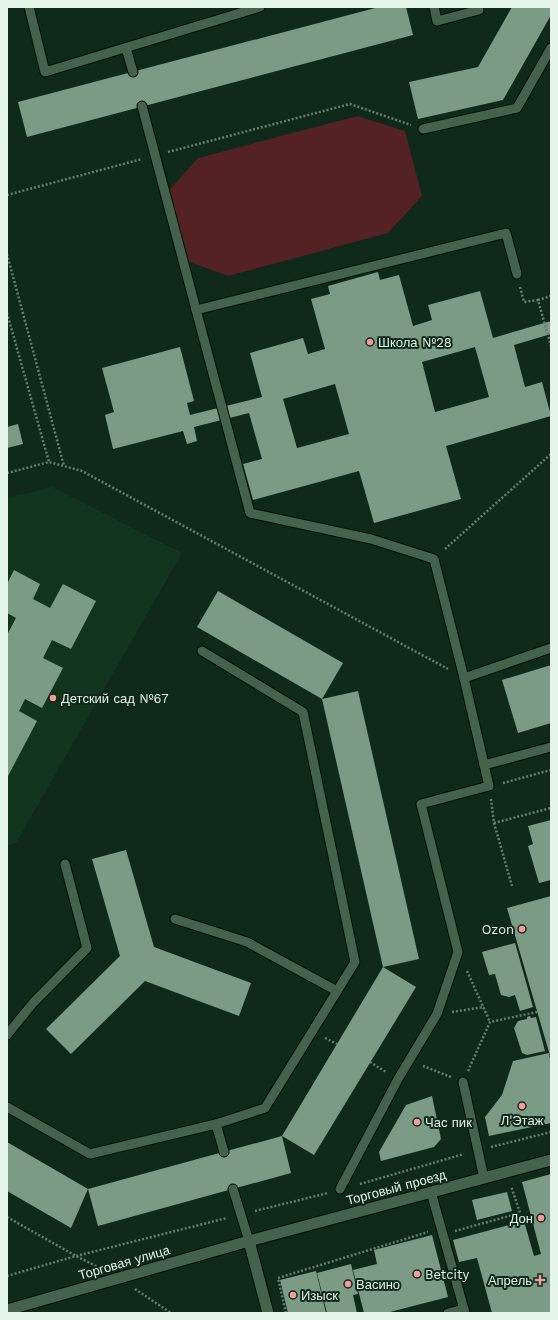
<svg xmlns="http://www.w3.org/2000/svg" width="558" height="1320" font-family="'Work Sans',sans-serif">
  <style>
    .built { fill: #12351e }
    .green { fill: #542124 }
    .building { fill: #7c9b84; fill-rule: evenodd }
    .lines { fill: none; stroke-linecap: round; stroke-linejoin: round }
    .service-casing { stroke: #001204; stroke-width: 11 }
    .tertiary-casing { stroke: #001204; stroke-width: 13 }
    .path { stroke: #677e6e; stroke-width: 2.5; stroke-dasharray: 2 2; stroke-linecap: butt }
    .service { stroke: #45624d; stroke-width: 9 }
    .tertiary { stroke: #45624d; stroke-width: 11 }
    .poi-dot { fill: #f59b9d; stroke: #0f2a18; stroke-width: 1.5 }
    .labels { text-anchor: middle; stroke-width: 4; stroke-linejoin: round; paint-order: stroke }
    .poi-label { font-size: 13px; fill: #e4f4e7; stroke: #0f2a18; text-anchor: start }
    .street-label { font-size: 13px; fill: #e4f4e7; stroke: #0f2a18 }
  </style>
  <rect width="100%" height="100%" fill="#0f2a18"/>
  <path class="built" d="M 52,487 L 182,553 L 16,843 L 7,845 L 7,498 Z"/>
  <path class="green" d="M 357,116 L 405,131 L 422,196 L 388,233 L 228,276 L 182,259 L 165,195 L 198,158 Z"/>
  <g class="building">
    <path d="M 379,7 L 406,7 L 413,35 L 27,137 L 18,102 Z"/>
    <path d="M 512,7 L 551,7 L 551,15 L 503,100 L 418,119 L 409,82 L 478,67 Z"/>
    <path d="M 378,272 L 380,280 L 399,275 L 413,326 L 432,320 L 428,305 L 480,291 L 493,338 L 551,321 L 551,334 L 514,345 L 525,387 L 542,382 L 551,416 L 446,446 L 461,499 L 374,523 L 359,471 L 253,500 L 243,464 L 262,459 L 249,413 L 194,427 L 197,441 L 187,444 L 183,431 L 113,449 L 105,415 L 114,412 L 102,368 L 180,347 L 194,401 L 187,403 L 190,415 L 262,397 L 250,353 L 303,338 L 308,354 L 325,349 L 311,299 L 330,294 L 328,286 ZM 475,347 L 489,397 L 435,412 L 422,362 ZM 335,384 L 349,434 L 297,448 L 283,399 Z"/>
    <path d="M 18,424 L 23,444 L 7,448 L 7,427 Z"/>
    <path d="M 14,570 L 40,584 L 33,599 L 50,608 L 63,584 L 96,601 L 71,649 L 52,640 L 43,658 L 63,668 L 42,708 L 25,699 L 19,711 L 37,721 L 7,778 L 7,635 L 16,618 L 7,613 L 7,584 Z"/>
    <path d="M 218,591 L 343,663 L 322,699 L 197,627 Z"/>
    <path d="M 551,665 L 551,723 L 518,733 L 502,680 Z"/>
    <path d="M 358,691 L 419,959 L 383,967 L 322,699 Z"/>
    <path d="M 551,820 L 551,880 L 539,883 L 528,846 L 533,844 L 528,826 Z"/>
    <path d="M 126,850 L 154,947 L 251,983 L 239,1016 L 145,981 L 71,1054 L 46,1029 L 120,956 L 92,859 Z"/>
    <path d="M 551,896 L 551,1059 L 507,908 Z"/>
    <path d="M 515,943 L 533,1007 L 520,1011 L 515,995 L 509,997 L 501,995 L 495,974 L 489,975 L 482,952 Z"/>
    <path d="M 383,967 L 416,987 L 314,1155 L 282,1136 Z"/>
    <path d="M 530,1016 L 531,1018 L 536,1017 L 545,1051 L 527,1055 L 522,1053 L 514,1028 L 518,1021 L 527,1019 L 527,1017 Z"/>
    <path d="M 549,1053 L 551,1065 L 551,1123 L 489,1136 L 485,1117 L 502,1095 L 513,1061 Z"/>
    <path d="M 432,1096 L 441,1139 L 434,1147 L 381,1161 L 379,1152 L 406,1105 Z"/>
    <path d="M 282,1136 L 291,1173 L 98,1226 L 88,1189 Z"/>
    <path d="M 7,1142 L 88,1189 L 71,1228 L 7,1191 Z"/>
    <path d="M 551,1174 L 551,1313 L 492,1313 L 477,1258 L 459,1262 L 453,1240 L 524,1221 L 534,1256 L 541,1254 L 522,1182 Z"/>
    <path d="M 507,1192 L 512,1211 L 477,1220 L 472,1200 Z"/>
    <path d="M 432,1235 L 448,1297 L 386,1313 L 364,1313 L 353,1270 L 377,1264 L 374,1250 Z"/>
    <path d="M 351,1264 L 358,1294 L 353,1295 L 357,1313 L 327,1313 L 317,1273 Z"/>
    <path d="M 316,1271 L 326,1313 L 288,1313 L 280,1280 Z"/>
  </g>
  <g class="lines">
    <defs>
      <g id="service">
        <path d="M 29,7 L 45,72 L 260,7"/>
        <path d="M 434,7 L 437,21 L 479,10"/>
        <path d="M 126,48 L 133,72"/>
        <path d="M 142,106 L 250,513 L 371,539 L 434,559 L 464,678"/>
        <path d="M 423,129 L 517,108 L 551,48"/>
        <path d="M 196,310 L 506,233 L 517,274"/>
        <path d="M 484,765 L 551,747"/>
        <path d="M 175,919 L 247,942 L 337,991"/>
        <path d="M 7,1035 L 33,1003 L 87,948 L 65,864"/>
        <path d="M 463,1082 L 484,1178"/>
        <path d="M 7,1107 L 90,1154 L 216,1124 L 265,1108 L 355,962 L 303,712 L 202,651"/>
        <path d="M 216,1124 L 224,1152"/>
        <path d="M 233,1189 L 249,1241"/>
        <path d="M 340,1189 L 398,1079 L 437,1014 L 458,952 L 421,804 L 489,786 L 464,678 L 551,648"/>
        <path d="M 431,1192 L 465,1313"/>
        <path d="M 448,1313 L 464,1309"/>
      </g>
      <g id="tertiary">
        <path d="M 249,1241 L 268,1313"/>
        <path d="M 7,1310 L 249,1241 L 551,1160"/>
      </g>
    </defs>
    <use href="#service" class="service-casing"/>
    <use href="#tertiary" class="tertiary-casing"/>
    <g class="path">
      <path d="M 168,152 L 350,104 L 411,125"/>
      <path d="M 7,195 L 142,159"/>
      <path d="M 7,254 L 64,466"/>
      <path d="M 520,287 L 524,302 L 538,300 L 551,346"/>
      <path d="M 538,300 L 551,296"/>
      <path d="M 7,313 L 49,462"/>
      <path d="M 7,473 L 49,462 L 82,471 L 448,669"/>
      <path d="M 445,549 L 551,454"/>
      <path d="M 503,783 L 551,770"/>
      <path d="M 491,799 L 494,823 L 512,886"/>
      <path d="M 494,823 L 551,808"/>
      <path d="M 467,971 L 490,1022"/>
      <path d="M 452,1012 L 484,1007"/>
      <path d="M 325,1038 L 337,1044"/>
      <path d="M 370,1062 L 386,1072"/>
      <path d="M 423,1066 L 451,1077"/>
      <path d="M 468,1071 L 490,1022 L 537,1012"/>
      <path d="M 491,1147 L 551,1132"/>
      <path d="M 360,1184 L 464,1154"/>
      <path d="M 255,1211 L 328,1193"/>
      <path d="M 7,1217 L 76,1256 L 98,1267"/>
      <path d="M 455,1231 L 520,1213 L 511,1186"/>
      <path d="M 7,1276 L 76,1256 L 227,1218"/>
      <path d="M 135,1289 L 171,1313"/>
      <path d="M 286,1313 L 278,1278 L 428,1232"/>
    </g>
    <use href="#service" class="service"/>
    <use href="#tertiary" class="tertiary"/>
  </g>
  <g class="poi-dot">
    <circle cx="370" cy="342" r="4"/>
    <circle cx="53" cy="698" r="4"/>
    <circle cx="522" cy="929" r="4"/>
    <circle cx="522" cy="1106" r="4"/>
    <circle cx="417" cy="1122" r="4"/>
    <circle cx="541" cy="1218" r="4"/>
    <circle cx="417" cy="1274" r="4"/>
    <path d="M538 1274h4v4h4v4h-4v4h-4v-4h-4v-4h4z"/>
    <circle cx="348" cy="1284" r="4"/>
    <circle cx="293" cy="1295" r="4"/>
  </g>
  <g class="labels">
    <g class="poi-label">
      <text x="378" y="347">Школа №28</text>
      <text x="61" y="703">Детский сад №67</text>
      <text x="514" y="934" text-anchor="end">Ozon</text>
      <text x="522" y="1125" text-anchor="middle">Л'Этаж</text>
      <text x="425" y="1127">Час пик</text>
      <text x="533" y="1223" text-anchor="end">Дон</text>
      <text x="425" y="1279">Betcity</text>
      <text x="532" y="1285" text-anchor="end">Апрель</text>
      <text x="356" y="1289">Васино</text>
      <text x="301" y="1300">Изыск</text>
    </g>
    <g class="street-label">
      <text transform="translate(396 1187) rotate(-15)" y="5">Торговый проезд</text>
      <text transform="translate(124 1262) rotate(-16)" y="5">Торговая улица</text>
    </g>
  </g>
  <rect width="558" height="1320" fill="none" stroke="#e4f4e7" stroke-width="16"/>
</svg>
